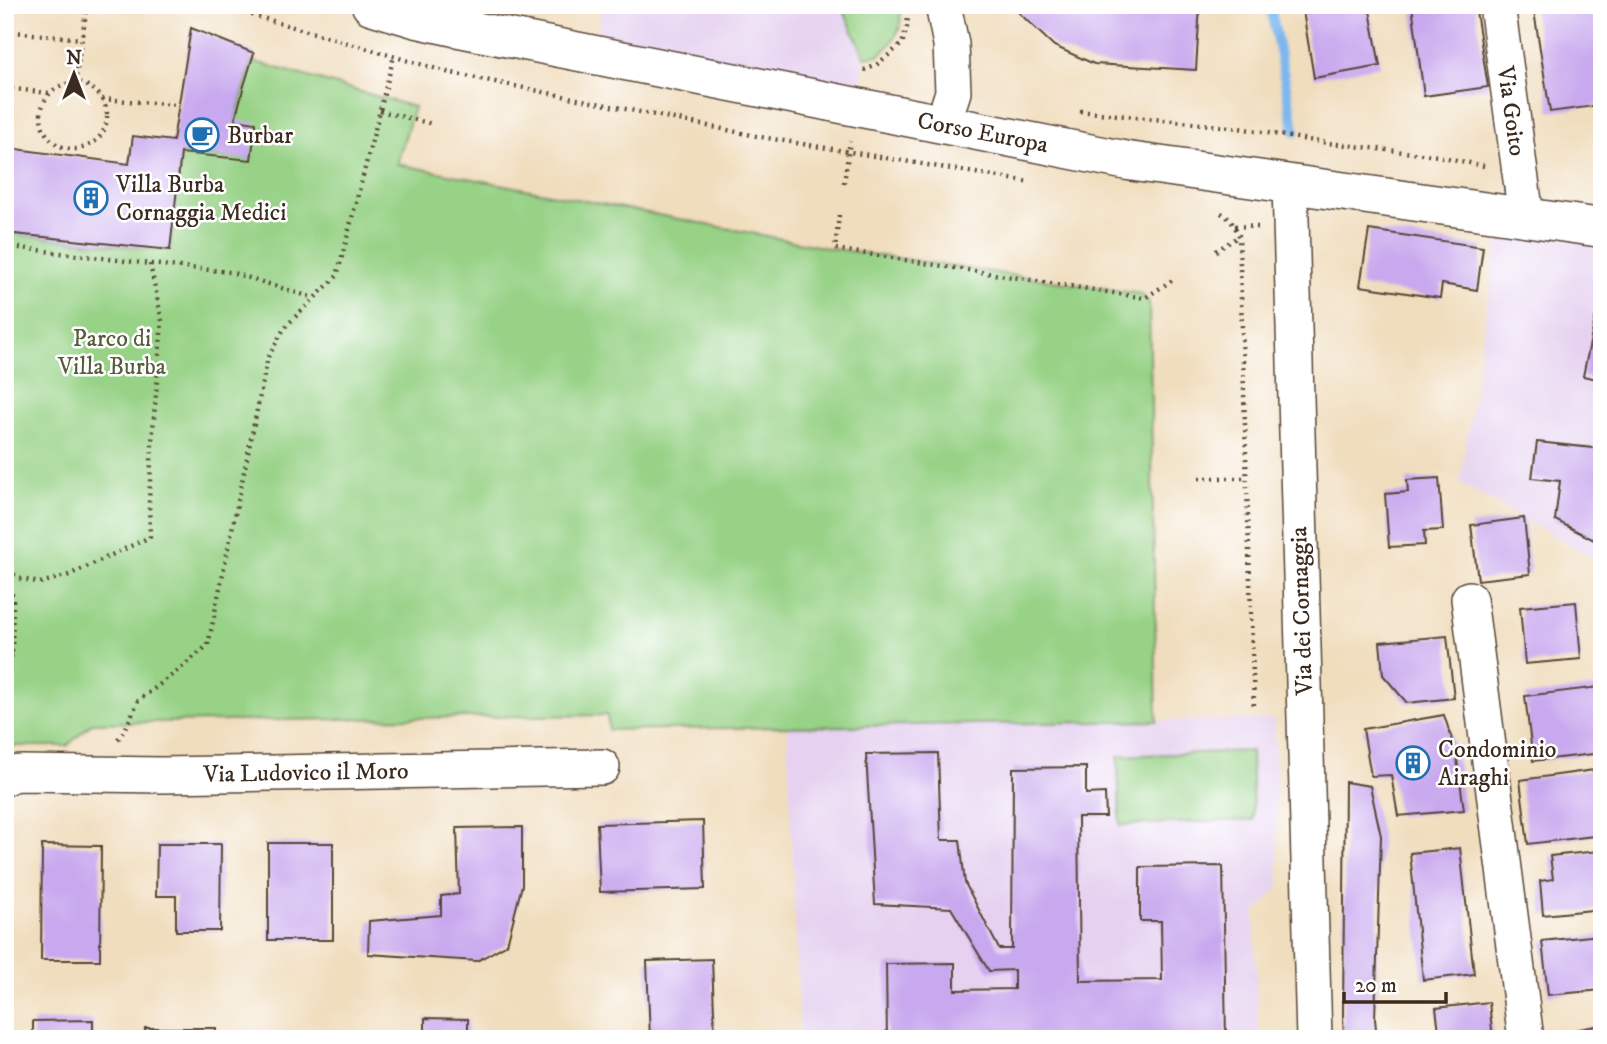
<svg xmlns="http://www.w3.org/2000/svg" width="1607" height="1044" font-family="'IM FELL DW Pica',serif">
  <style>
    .built { fill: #e6d2f0 }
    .green { fill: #97d286; stroke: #697e52; stroke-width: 2 }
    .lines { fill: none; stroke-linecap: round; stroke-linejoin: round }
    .stream { stroke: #7db7ee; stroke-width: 10 }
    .building { fill: #c8a8ee }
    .street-casing { stroke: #564536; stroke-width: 38 }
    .secondary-casing { stroke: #564536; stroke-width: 41 }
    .path { stroke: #564536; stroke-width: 4.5; stroke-dasharray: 2 5; stroke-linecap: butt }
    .street { stroke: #fff; stroke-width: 35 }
    .secondary { stroke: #fff; stroke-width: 38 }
    .labels { text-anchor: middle; stroke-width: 5; stroke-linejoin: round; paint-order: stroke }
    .street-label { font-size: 24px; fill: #3b2a1e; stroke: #fff }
    .poi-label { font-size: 24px; fill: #3b2a1e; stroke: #fff; text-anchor: start }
    .park-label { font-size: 24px; fill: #575c3d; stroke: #fff }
  </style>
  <rect width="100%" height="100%" fill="#fff"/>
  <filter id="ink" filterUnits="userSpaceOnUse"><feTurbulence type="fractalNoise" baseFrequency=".0143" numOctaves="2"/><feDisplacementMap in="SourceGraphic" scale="14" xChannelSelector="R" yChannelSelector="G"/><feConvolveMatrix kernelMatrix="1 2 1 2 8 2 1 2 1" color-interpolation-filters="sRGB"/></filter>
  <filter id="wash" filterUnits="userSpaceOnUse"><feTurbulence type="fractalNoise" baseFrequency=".00686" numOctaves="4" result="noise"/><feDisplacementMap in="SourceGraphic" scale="28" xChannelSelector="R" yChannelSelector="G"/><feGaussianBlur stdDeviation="1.57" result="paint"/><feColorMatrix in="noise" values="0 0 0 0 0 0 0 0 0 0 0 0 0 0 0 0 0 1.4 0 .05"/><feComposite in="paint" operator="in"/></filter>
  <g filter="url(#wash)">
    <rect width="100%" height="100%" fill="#f0ddbd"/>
    <g class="built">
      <path d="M 610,5 L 841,5 L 865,57 L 859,101 L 593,53 L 602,8 Z"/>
      <path d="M 1501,218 L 1602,235 L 1602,563 L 1460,483 Z"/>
      <path d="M 1274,719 L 1279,887 L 1254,914 L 1259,1039 L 800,1039 L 787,726 Z"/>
    </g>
    <g class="green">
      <path d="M 841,5 L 901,5 L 900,28 L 890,45 L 879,55 L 865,57 Z"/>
      <path d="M 252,61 L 414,107 L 397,164 L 828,248 L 1141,294 L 1149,302 L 1157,721 L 609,730 L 607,715 L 92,723 L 67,746 L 5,746 L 5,233 L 158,250 L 170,250 L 181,153 L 251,159 L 235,120 Z"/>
      <path d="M 1251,751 L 1253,820 L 1120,825 L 1118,756 Z"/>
    </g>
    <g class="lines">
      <path class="stream" d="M 1270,5 L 1295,132"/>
    </g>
    <g id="blocks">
      <g class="building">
        <path d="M 1016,5 L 1200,5 L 1196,70 L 1094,64 L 1054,46 L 1019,13 Z"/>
        <path d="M 1302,5 L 1369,5 L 1380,66 L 1314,78 Z"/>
        <path d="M 1412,5 L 1475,5 L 1488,87 L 1424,96 Z"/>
        <path d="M 1533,5 L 1594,5 L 1602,57 L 1602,105 L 1550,112 Z"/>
        <path d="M 191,28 L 254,53 L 243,89 L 235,120 L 256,123 L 251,160 L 181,153 L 170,250 L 5,233 L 5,121 L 12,122 L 8,148 L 129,164 L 133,136 L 173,141 Z"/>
        <path d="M 1369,230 L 1483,247 L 1477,290 L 1442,284 L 1440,298 L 1360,286 Z"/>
        <path d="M 1601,291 L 1602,291 L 1602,380 L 1583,376 Z"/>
        <path d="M 1537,442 L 1602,449 L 1602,485 L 1594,540 L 1555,520 L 1560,481 L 1532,478 Z"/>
        <path d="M 1439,478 L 1443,530 L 1424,531 L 1425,545 L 1389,547 L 1385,494 L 1408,492 L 1407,480 Z"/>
        <path d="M 1524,518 L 1530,574 L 1478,580 L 1471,525 Z"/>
        <path d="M 1576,602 L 1581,659 L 1525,664 L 1520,607 Z"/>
        <path d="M 1447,636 L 1454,698 L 1407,703 L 1383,675 L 1380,642 Z"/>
        <path d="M 1599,687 L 1602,710 L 1602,753 L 1533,761 L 1525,696 Z"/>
        <path d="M 1444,715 L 1456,752 L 1464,810 L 1398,816 L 1391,775 L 1371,776 L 1363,729 Z"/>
        <path d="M 938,753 L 941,840 L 960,840 L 965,883 L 999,949 L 1012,949 L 1013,768 L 1086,767 L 1086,794 L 1105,793 L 1106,817 L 1078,817 L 1080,981 L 1162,980 L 1161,921 L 1140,921 L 1140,867 L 1223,866 L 1226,1039 L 887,1039 L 886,964 L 955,963 L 955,990 L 1014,989 L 1014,970 L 989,971 L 951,908 L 875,904 L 866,754 Z"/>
        <path d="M 1602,769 L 1602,835 L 1528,844 L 1520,780 Z"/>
        <path d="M 1345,782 L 1370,786 L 1381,836 L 1375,1019 L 1377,1039 L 1344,1039 L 1343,1015 Z"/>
        <path d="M 703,821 L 705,889 L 600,892 L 597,824 Z"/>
        <path d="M 522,827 L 522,885 L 507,944 L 477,961 L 368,954 L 369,921 L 441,915 L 441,896 L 459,894 L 457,828 Z"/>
        <rect x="268" y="843" width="65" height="97"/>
        <path d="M 157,844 L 221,844 L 220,931 L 176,931 L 176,896 L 156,896 Z"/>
        <path d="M 42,845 L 101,846 L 100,960 L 41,960 Z"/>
        <path d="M 1460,848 L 1474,974 L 1423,980 L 1410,853 Z"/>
        <path d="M 1599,851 L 1602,880 L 1602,909 L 1543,915 L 1540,881 L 1553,879 L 1550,856 Z"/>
        <path d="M 1600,935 L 1602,955 L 1602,990 L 1548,995 L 1542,941 Z"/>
        <path d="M 712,959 L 715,1039 L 650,1039 L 647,961 Z"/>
        <path d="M 1489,1002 L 1493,1039 L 1440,1039 L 1436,1008 Z"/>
        <path d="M 425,1018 L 468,1019 L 468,1039 L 425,1039 Z"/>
        <path d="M 93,1020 L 93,1039 L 33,1039 L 33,1021 Z"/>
        <path d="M 1602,1025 L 1602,1039 L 1576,1039 L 1574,1030 Z"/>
        <rect x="145" y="1028" width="71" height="11"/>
      </g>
    </g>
  </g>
  <g filter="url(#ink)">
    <use href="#blocks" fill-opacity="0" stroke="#564536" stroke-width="2"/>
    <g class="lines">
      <defs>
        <g id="street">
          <path d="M 943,5 L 951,44 L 953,92 L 943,123"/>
          <path d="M 1497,5 L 1526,216"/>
          <path d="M 1290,184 L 1314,1039"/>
          <path d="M 1469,599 L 1526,1039"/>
          <path d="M 5,778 L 10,774 L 22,773 L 162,775 L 602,767"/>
        </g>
        <path id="secondary" d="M 371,5 L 418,19 L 459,28 L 1128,161 L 1602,228"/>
      </defs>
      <use href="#street" class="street-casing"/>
      <use href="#secondary" class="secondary-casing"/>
      <g class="path">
        <path d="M 218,5 L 447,72 L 761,137 L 1029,182"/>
        <path d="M 5,31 L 81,39"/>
        <path d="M 864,70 L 875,66 L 902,44 L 907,27 L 908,16"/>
        <path d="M 75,83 L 87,5"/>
        <circle cx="74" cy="116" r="33"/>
        <path d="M 5,88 L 49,93"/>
        <path d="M 102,99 L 178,105"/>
        <path d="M 380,111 L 432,124"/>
        <path d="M 1080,111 L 1239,128 L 1320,142 L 1438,156 L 1484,166"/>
        <path d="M 844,183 L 850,141"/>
        <path d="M 1221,213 C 1230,218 1235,226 1239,236 L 1254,708"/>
        <path d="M 839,215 L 835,249 L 1145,298 L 1174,279"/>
        <path d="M 1235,226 L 1258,227"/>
        <path d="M 5,246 L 150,264 L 230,272 L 314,298"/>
        <path d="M 1216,251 L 1239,236"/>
        <path d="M 1199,478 L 1247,478"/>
        <path d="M 5,650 L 12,651 L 13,599 L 6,570 L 21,579 L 40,583 L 69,575 L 150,537 L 149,502 L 152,442 L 162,321 L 150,264"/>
        <path d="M 5,706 L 12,651"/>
        <path d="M 118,739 L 125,730 L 138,701 L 181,668 L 208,645 L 268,357 L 285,327 L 337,276 L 394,56"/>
      </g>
      <use href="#street" class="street"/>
      <use href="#secondary" class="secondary"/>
    </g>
  </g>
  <defs>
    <symbol id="cafe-ring" viewBox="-11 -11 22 22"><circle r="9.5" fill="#fff" stroke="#1f6fb2" stroke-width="1.5"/><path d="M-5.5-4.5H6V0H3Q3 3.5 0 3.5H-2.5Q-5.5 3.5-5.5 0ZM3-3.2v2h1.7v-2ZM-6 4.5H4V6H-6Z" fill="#1f6fb2"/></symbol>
    <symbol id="building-ring" viewBox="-11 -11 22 22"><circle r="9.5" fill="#fff" stroke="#1f6fb2" stroke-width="1.5"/><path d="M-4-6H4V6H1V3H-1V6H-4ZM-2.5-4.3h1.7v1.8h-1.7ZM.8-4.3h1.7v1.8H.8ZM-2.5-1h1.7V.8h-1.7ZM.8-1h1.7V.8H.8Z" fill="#1f6fb2"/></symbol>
  </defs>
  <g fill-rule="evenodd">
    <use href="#cafe-ring" x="183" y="116" width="38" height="38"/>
    <use href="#building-ring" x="72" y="179" width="38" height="38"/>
    <use href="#building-ring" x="1394" y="744" width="38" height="38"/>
  </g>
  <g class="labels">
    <g class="street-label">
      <text transform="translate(1512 111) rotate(82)" y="8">Via Goito</text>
      <text transform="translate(983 132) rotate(11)" y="8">Corso Europa</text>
      <text transform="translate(1301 611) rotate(-92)" y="8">Via dei Cornaggia</text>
      <text transform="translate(306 772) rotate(-1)" y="8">Via Ludovico il Moro</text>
    </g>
    <g class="poi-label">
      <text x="227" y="143">Burbar</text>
      <text x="116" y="192">Villa Burba<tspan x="116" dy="28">Cornaggia Medici</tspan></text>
      <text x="1438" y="757">Condominio<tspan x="1438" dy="28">Airaghi</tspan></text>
    </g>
    <g class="park-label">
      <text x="112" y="346">Parco di<tspan x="112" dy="28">Villa Burba</tspan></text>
    </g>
  </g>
  <rect width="1607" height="1044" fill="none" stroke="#fff" stroke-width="28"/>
  <g transform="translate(74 74)" stroke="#ffffff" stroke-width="5" paint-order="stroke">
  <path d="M0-5L12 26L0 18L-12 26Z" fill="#3b2a1e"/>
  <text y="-10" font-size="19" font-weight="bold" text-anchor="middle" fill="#3b2a1e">N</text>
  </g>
  <path d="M1344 992v10h102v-10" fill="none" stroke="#3b2a1e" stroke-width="3.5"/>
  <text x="1355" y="992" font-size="21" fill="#3b2a1e" stroke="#ffffff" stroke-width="5" paint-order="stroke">20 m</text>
</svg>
